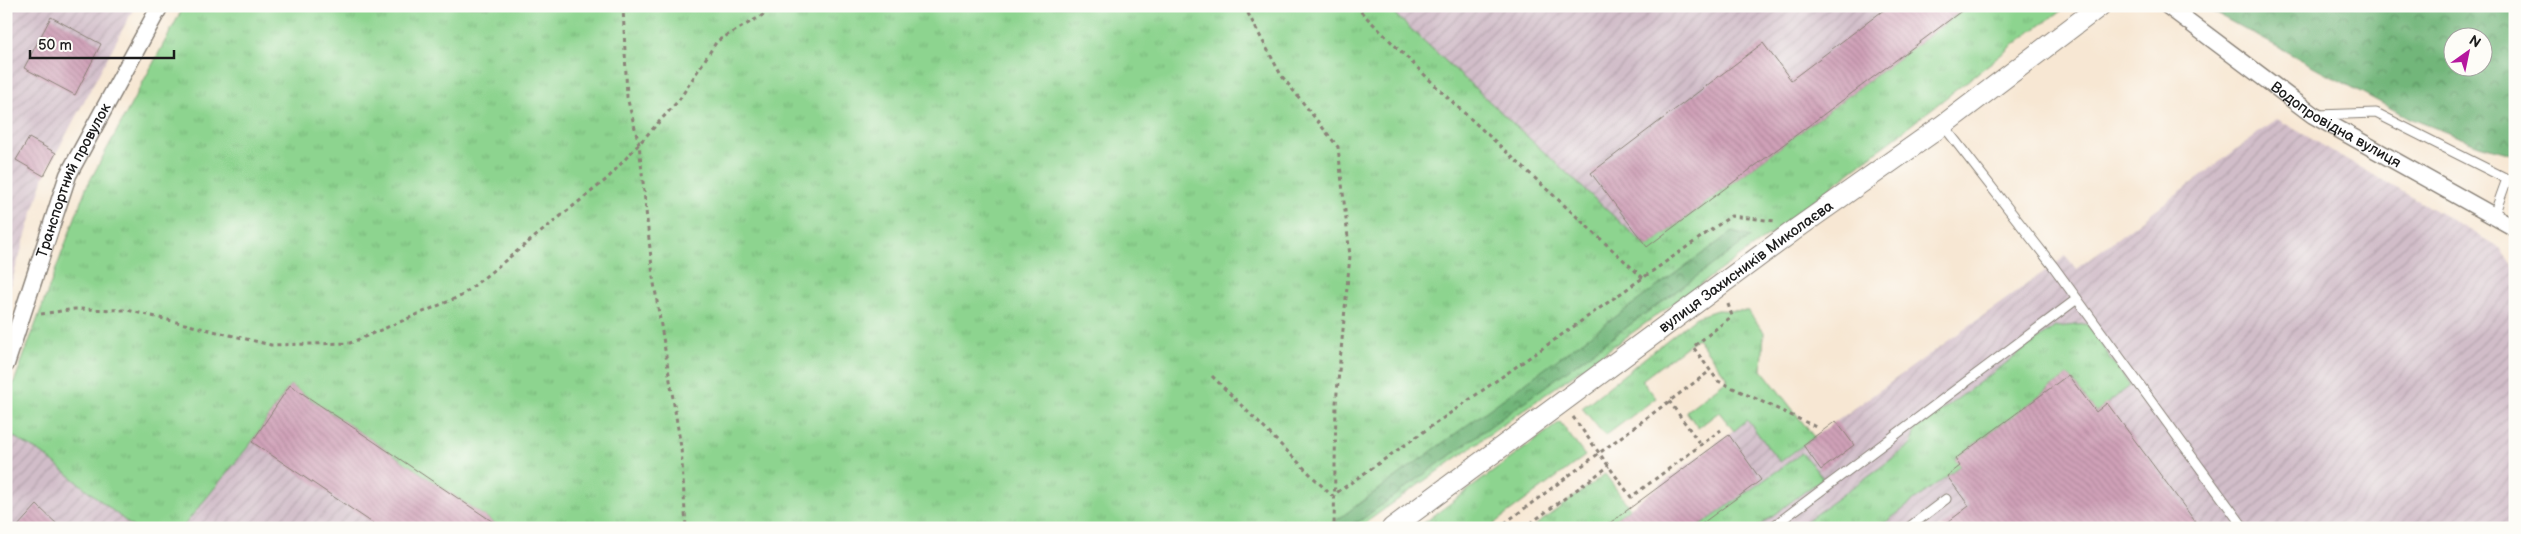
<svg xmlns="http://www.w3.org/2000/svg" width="2521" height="534" font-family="'Balsamiq Sans',sans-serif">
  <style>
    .industrial { fill: url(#industrial-furrows) }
    .grass { fill: url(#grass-tufts); stroke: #547856 }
    .forest { fill: url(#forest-crowns); stroke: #47694b; fill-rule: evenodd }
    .building { fill: url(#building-back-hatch) }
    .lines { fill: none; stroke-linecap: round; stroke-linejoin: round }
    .service-casing { stroke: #8a8278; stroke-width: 11 }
    .minor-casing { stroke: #8a8278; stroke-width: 19 }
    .tertiary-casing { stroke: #8a8278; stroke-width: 22 }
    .path { stroke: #8a8278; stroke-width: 3; stroke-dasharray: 4 4; stroke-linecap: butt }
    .service { stroke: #fff; stroke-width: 9 }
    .minor { stroke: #fff; stroke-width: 16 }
    .tertiary { stroke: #fff; stroke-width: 20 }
    .labels { text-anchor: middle; stroke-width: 4; stroke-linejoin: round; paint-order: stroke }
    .street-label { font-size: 15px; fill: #1c1c1c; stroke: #fdfcf7 }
  </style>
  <defs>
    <pattern id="industrial-furrows" width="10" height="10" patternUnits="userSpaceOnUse" patternTransform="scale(1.25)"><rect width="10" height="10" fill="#d1bdc9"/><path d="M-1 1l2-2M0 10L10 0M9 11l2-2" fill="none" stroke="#b3a2ac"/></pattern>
    <pattern id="grass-tufts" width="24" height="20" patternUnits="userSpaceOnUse" patternTransform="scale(1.25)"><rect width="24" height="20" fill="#8dd48f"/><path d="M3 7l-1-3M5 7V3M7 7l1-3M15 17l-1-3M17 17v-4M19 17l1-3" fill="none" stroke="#79b57b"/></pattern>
    <pattern id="forest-crowns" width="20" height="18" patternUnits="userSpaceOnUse" patternTransform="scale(1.25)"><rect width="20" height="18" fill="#72b67a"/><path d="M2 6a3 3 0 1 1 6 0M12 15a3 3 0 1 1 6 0" fill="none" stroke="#5d9363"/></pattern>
    <pattern id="building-back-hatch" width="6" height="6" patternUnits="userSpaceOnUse" patternTransform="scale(1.25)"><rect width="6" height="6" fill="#cfa0b7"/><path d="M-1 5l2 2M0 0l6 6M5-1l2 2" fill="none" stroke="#b1899d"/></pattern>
  </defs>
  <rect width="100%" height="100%" fill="#fdfcf7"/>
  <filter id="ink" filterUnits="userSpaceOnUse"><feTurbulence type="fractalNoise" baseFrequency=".02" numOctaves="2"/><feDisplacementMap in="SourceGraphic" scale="10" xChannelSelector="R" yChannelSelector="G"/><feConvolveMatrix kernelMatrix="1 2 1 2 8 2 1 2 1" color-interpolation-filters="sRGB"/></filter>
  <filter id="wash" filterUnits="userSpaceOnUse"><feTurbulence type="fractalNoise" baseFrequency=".0096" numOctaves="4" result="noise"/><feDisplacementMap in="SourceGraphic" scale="20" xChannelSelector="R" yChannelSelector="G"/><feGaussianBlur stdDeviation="1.12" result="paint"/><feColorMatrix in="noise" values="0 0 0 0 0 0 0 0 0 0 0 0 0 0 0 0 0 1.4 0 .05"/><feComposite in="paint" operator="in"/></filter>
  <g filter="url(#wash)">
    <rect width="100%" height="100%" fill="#f7e7d3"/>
    <g class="industrial">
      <path d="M 6,6 L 135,6 L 44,176 L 6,300 Z"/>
      <path d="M 1386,6 L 1968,6 L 1647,247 Z"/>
      <path d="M 2277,119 L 2500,248 L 2515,269 L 2515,528 L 1603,528 L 1747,420 L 1780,462 L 2066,256 L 2076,269 Z"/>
      <path d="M 290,385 L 502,528 L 182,528 L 252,442 Z"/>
      <path d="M 14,437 L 43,454 L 134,528 L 6,528 L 6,452 Z"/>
    </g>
    <g class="grass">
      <path d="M 184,6 L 1386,6 L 1647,247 L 1968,6 L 2068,6 L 2025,36 L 1771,234 L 1358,528 L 502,528 L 290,385 L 252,442 L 182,528 L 134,528 L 43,454 L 14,437 L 6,452 L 6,404 L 86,188 Z"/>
      <path d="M 1717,310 L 1748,311 L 1764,332 L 1762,370 L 1814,437 L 1780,462 L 1747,420 L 1734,431 L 1719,412 L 1698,428 L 1686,411 L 1728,379 L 1697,338 L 1642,380 L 1656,398 L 1605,436 L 1582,408 L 1696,317 Z"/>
      <path d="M 2087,324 L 2130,386 L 2096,412 L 2068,375 L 1955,459 L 1960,466 L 1878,528 L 1806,528 L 1806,521 L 1911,445 L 1915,430 L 2055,327 Z"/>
      <path d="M 1560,422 L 1585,456 L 1488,528 L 1417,528 Z"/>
      <path d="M 1802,453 L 1823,478 L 1756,528 L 1697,528 Z"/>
      <path d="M 1605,474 L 1630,508 L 1603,528 L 1532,528 Z"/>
    </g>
    <g class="forest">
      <path d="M 2202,6 L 2515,6 L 2515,155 L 2479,145 L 2407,117 ZM 2454,38 L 2484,38 L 2484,68 L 2454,68 Z"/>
      <path d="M 1732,232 L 1751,237 L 1350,528 L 1326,528 Z"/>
    </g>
    <g id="blocks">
      <g class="building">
        <path d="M 1889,6 L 1968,6 L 1647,247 L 1591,173 L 1763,43 L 1791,80 Z"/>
        <path d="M 51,17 L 101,44 L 75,95 L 24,68 Z"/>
        <path d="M 29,138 L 56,153 L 44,176 L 16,160 Z"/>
        <path d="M 2068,375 L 2096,412 L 2107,403 L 2200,528 L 1940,528 L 1969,506 L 1947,476 L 1960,466 L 1955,459 Z"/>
        <path d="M 290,385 L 502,528 L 380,528 L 252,442 Z"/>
        <path d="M 1836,421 L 1854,445 L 1821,470 L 1803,445 Z"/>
        <path d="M 1729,435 L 1761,480 L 1696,528 L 1603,528 Z"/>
        <path d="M 37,505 L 61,528 L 16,528 Z"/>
      </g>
    </g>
  </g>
  <g filter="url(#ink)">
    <use href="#blocks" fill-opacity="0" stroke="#8a8278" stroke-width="1"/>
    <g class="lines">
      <defs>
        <g id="service">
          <path d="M 2318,115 L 2376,113 L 2515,183"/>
          <path d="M 1943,125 L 2053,266 L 2244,528"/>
          <path d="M 2494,215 L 2507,179"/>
          <path d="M 1771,528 L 2077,299"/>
          <path d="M 1908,528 L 1946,499"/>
        </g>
        <g id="minor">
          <path id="s1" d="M 2168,6 L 2313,115 L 2515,228"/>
          <path id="s2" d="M 6,364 L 68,175 L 160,6"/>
        </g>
        <g id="tertiary">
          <path id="s3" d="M 1392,528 L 1796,229 L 1943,125 L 2100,6"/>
        </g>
      </defs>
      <use href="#service" class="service-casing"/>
      <use href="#minor" class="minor-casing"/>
      <use href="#tertiary" class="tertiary-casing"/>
      <g class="path">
        <path d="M 623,6 L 627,97 L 639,144 L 653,277 L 681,447 L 686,528"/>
        <path d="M 1244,6 L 1281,75 L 1338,147 L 1350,256 L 1336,403 L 1334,528"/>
        <path d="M 1355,6 L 1447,97 L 1643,278"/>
        <path d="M 1728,304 L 1732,316 L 1693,347 L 1718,381 L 1816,427"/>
        <path d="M 41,314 L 75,309 L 127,310 L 271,345 L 350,343 L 461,296 L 607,179 L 679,100 L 717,41 L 763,15 L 773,6"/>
        <path d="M 1212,376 L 1332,496 L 1731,216 L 1775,221"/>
        <path d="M 1669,401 L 1701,445"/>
        <path d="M 1573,417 L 1631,497 L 1721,430"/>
        <path d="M 1498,528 L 1710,371"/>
        <path d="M 1524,528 L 1609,466"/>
      </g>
      <use href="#service" class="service"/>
      <use href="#minor" class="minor"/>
      <use href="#tertiary" class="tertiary"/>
    </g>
  </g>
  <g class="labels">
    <g class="street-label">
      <text dy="5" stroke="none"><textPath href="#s1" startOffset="206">Водопровідна вулиця</textPath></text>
      <text dy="5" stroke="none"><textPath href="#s2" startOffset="196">Транспортний провулок</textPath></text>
      <text dy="5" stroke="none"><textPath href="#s3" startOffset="440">вулиця Захисників Миколаєва</textPath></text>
    </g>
  </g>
  <rect width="2521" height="534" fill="none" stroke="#fdfcf7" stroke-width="25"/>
  <g transform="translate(2468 52) rotate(33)"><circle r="24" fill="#fdfcf7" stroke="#a3a29f"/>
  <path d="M0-4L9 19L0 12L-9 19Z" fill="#b5179e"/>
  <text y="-8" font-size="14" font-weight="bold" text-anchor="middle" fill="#1c1c1c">N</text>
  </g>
  <path d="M30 50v8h144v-8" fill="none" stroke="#1c1c1c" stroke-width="2.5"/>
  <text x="38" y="50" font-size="15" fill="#1c1c1c" stroke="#fdfcf7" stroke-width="4" paint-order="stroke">50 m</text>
</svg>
